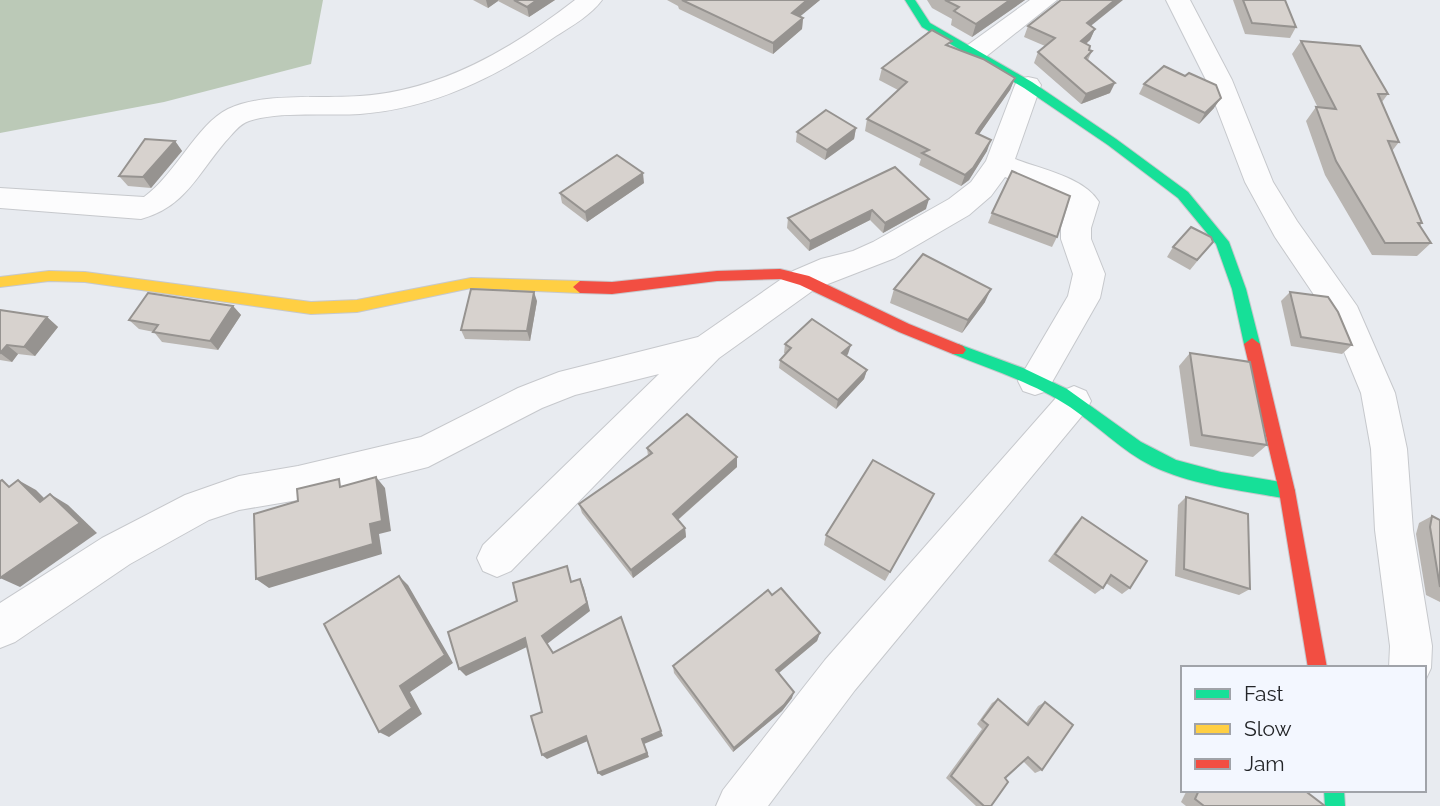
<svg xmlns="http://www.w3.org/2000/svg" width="1440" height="806" font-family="Raleway,sans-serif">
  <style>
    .forest { fill: #bbc9b7 }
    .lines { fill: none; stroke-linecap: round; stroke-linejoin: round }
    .street-casing { stroke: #c6c8cc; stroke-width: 2 }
    .fast-casing { stroke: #c6c8cc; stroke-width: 2 }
    .slow-casing { stroke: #c6c8cc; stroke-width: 2 }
    .jam-casing { stroke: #c6c8cc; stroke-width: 2 }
    .street { fill: #fcfcfd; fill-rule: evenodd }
    .fast { fill: #16e098; fill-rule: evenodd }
    .slow { fill: #ffcf43; fill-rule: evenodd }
    .jam { fill: #f24e42; fill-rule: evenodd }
    .wall { fill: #b9b5b1 }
    .shaded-wall { fill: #969390 }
    .building { fill: #d7d2ce; stroke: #969390; stroke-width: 2 }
  </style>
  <rect width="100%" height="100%" fill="#e8ebf0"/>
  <path class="forest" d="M 0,0 L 323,0 L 311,64 L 164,102 L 0,133 Z"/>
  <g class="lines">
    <defs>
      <g id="street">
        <path d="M 575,0 L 602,0 C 591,15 572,26 556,36 C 496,77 434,108 360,114 C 329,116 278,111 249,121 C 239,124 232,135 225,142 C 197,175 185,207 141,219 L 0,208 L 0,188 L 144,197 C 175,175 197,124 228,109 C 263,92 321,99 360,96 C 440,91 512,49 575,0 Z"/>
        <path d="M 1030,0 L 1057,0 L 983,59 L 974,61 L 965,59 L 961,53 L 965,47 Z"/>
        <path d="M 1166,0 L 1190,0 L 1232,80 L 1273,182 L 1297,221 L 1357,306 L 1395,393 L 1407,449 L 1413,530 L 1432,646 L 1431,668 L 1424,683 L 1424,668 L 1389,668 L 1390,646 L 1375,530 L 1371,449 L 1361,393 L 1331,320 L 1275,237 L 1245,182 L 1206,80 Z"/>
        <path d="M 1028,77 L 1037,79 L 1041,85 L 1015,159 C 1041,169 1084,177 1099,202 L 1091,228 L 1091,239 L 1105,274 L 1100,298 L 1047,391 L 1035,395 L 1023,391 L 1018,381 L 1068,296 L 1073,274 L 1061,239 L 1061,228 L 1068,205 L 1061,199 L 1005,177 L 991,196 L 969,215 L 895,258 L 815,289 L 719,358 L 511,571 L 497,577 L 483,571 L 477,558 L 483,545 L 659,374 L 575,395 L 542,408 L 428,467 L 298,500 L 239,510 L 209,520 L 130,564 L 15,642 L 0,648 L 0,603 L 102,538 L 185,495 L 239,476 L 298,466 L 421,437 L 518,388 L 559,372 L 698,337 L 793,271 L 821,259 L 853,251 L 873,242 L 949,199 L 971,182 L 986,161 L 1015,85 L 1019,79 Z"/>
        <path d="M 1074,386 L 1086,391 L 1091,401 L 1086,411 L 855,690 L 768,806 L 716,806 L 723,790 L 825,660 L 1062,391 Z"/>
      </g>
      <g id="fast">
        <path d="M 905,0 L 915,0 L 930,23 L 1032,82 L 1116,139 L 1188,192 L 1229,242 L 1246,289 L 1260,344 L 1257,348 L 1252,350 L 1244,344 L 1232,289 L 1216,244 L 1178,198 L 1108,145 L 1024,88 L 922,27 Z"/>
        <path d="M 958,344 L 1023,368 L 1067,389 L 1141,442 L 1176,460 L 1221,472 L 1287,483 L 1293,486 L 1295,491 L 1293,496 L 1287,499 C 1242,490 1194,486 1152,466 C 1122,451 1098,426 1070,407 C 1034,383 992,370 953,354 L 950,350 L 953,346 Z"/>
        <path d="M 1324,790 L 1344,790 L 1345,806 L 1325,806 Z"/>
      </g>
      <path id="slow" d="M 49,271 L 85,272 L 311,302 L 357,300 L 471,278 L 580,281 L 587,287 L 580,293 L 471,288 L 357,312 L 311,314 L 85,282 L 49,281 L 0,287 L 0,277 Z"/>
      <g id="jam">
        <path d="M 780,269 L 809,276 L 909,324 L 963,346 L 966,350 L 963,354 L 953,354 L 899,332 L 800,285 L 780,279 L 717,281 L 612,294 L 580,293 L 573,287 L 580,281 L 612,282 L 717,271 Z"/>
        <path d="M 1252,338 L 1260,344 L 1295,491 L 1327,668 L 1308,668 L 1279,491 L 1244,344 Z"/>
      </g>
    </defs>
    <use href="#street" class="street-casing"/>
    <use href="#fast" class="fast-casing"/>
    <use href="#slow" class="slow-casing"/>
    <use href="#jam" class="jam-casing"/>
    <use href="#street" class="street"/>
    <use href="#fast" class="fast"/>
    <use href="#slow" class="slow"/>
    <use href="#jam" class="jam"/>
  </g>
  <g class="wall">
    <path d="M 473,0 L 555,0 L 529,17 L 498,1 L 488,8 Z"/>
    <path d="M 667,0 L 820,0 L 800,16 L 803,18 L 802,29 L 773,54 L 679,9 L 678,6 Z"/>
    <path d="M 927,0 L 1025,0 L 972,37 L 951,25 L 952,19 L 932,8 Z"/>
    <path d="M 1233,0 L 1285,0 L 1296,27 L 1290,38 L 1245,34 Z"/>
    <path d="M 1028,26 L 1091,26 L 1095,29 L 1090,40 L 1086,44 L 1089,50 L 1092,51 L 1088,60 L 1110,93 L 1081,104 L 1034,63 L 1038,52 L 1045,46 L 1024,37 Z"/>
    <path d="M 1301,41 L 1388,94 L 1382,102 L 1399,142 L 1392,151 L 1422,223 L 1420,226 L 1431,243 L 1417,256 L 1372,255 L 1325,175 L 1306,121 L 1316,107 L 1318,108 L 1292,54 Z"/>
    <path d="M 951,47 L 1015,78 L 1010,90 L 979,134 L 987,151 L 969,180 L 961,186 L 919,165 L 921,159 L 865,131 L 867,119 L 898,90 L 879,80 L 882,68 Z"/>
    <path d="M 1144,84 L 1214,108 L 1199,124 L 1139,94 Z"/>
    <path d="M 856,128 L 854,139 L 825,160 L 796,142 L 797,132 Z"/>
    <path d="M 175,141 L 182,151 L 151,188 L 128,186 L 119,176 Z"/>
    <path d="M 895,167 L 926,209 L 883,233 L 870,220 L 809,251 L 787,228 L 788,218 Z"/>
    <path d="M 644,183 L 587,222 L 562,203 L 560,193 Z"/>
    <path d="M 992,213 L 1057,237 L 1052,247 L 988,223 Z"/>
    <path d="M 1213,242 L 1190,270 L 1167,257 L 1173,247 Z"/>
    <path d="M 894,289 L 985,302 L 962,333 L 890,303 Z"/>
    <path d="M 1290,292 L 1352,345 L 1342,354 L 1291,346 L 1281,301 Z"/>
    <path d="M 537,301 L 530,341 L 465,339 L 461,330 Z"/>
    <path d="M 233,306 L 241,315 L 218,350 L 162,342 L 154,332 L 139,329 L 129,320 Z"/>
    <path d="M 0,310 L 47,317 L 58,327 L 35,356 L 18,354 L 12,362 L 0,360 Z"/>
    <path d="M 785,344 L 848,354 L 846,356 L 867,370 L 864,379 L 836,409 L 779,368 L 780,360 L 786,354 L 784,353 Z"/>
    <path d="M 1190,353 L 1267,445 L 1253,457 L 1190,446 L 1179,366 Z"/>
    <path d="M 647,448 L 737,467 L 678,520 L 685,528 L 686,537 L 633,578 L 582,513 L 579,504 L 648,456 Z"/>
    <path d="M 934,494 L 885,581 L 824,545 L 826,535 Z"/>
    <path d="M 1186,497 L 1250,589 L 1239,595 L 1175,576 L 1178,505 Z"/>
    <path d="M 1432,516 L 1440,520 L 1440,602 L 1426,595 L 1416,534 L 1419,523 Z"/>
    <path d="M 1082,517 L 1130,588 L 1122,594 L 1106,583 L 1103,588 L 1095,594 L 1048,561 L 1075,524 Z"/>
    <path d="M 772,595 L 820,633 L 817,641 L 779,673 L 792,698 L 782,711 L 733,752 L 674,673 L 673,666 Z"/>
    <path d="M 998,699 L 1026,723 L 1038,706 L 1045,702 L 1042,770 L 1035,773 L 1023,761 L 1005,778 L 991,806 L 976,806 L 946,778 L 982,729 L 977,724 L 992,703 Z"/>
    <path d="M 1187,790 L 1304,790 L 1325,806 L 1186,806 L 1181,802 Z"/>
  </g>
  <g class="shaded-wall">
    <path d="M 486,0 L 498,0 L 498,1 L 488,8 Z"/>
    <path d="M 537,0 L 555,0 L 529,17 L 527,7 Z"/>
    <path d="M 807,0 L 820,0 L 791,24 L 792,13 Z"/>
    <path d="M 1010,0 L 1025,0 L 972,37 L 976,24 Z"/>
    <path d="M 1115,0 L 1123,0 L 1082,33 L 1087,23 Z"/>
    <path d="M 803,18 L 802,29 L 773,54 L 773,43 Z"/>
    <path d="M 1095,29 L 1090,40 L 1076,52 L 1081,41 Z"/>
    <path d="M 1015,78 L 1010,90 L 975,140 L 979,128 Z"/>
    <path d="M 1115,83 L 1110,93 L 1081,104 L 1086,94 Z"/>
    <path d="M 1221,98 L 1214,108 L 1199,124 L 1205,113 Z"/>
    <path d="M 856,128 L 854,139 L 825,160 L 827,150 Z"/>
    <path d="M 991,140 L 987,151 L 969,180 L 961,186 L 965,175 Z"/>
    <path d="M 175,141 L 182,151 L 151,188 L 143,177 Z"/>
    <path d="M 643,173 L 644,183 L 587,222 L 585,212 Z"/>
    <path d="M 929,199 L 926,209 L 883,233 L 885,223 Z"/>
    <path d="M 872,210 L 870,220 L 809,251 L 810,241 Z"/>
    <path d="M 991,289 L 985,302 L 962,333 L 968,320 Z"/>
    <path d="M 534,292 L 537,301 L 530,341 L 527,331 Z"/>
    <path d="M 233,306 L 241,315 L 218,350 L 210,341 Z"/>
    <path d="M 47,317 L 58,327 L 35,356 L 24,347 Z"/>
    <path d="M 7,345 L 18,354 L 12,362 L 0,353 Z"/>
    <path d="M 851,345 L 848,354 L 840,362 L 842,353 Z"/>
    <path d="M 867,370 L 864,379 L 836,409 L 838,400 Z"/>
    <path d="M 737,457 L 737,467 L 674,523 L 673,514 Z"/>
    <path d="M 376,477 L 385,488 L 391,531 L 379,534 L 382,554 L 269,588 L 256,579 L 370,524 Z"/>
    <path d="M 18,480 L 36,490 L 58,512 L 40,502 Z"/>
    <path d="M 50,494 L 68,505 L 97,533 L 20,587 L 0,578 Z"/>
    <path d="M 685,528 L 686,537 L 633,578 L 631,570 Z"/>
    <path d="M 399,576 L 408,585 L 453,663 L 410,692 L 422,714 L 389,737 L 379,732 L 400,686 Z"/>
    <path d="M 580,579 L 584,588 L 590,611 L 547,644 L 542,636 Z"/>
    <path d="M 820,633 L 817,641 L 775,676 L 776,670 Z"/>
    <path d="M 525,638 L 531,645 L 466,676 L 459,669 Z"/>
    <path d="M 794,692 L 792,698 L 782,711 L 733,752 L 734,748 Z"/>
    <path d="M 661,731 L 663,736 L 644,744 L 649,757 L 602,776 L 598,773 L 642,739 Z"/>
    <path d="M 586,736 L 590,740 L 547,759 L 542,755 Z"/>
  </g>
  <g class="building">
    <path d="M 514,0 L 537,0 L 527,7 Z"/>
    <path d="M 682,0 L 807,0 L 792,13 L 803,18 L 773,43 Z"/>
    <path d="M 945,0 L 1010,0 L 976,24 L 954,11 L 959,7 Z"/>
    <path d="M 1061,0 L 1115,0 L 1087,23 L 1095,29 L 1081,41 L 1090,46 L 1089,50 L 1092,51 L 1085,58 L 1115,83 L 1086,94 L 1038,52 L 1055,38 L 1028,26 Z"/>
    <path d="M 1243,0 L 1285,0 L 1296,27 L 1252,23 Z"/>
    <path d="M 932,30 L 952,41 L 946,45 L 983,59 L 1015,78 L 979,128 L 976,133 L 991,140 L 973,168 L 965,175 L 922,153 L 929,150 L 867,119 L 907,82 L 882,68 Z"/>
    <path d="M 1301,41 L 1360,46 L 1388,94 L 1378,94 L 1399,142 L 1388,141 L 1422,223 L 1418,223 L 1431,243 L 1385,243 L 1336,161 L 1316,107 L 1336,109 Z"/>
    <path d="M 1164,66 L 1185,76 L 1189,73 L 1216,85 L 1221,98 L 1205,113 L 1144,84 Z"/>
    <path d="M 826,110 L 856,128 L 827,150 L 797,132 Z"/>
    <path d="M 145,139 L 175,141 L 143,177 L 119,176 Z"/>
    <path d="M 617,155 L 643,173 L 585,212 L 560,193 Z"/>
    <path d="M 895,167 L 929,199 L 885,223 L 872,210 L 810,241 L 788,218 Z"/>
    <path d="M 1012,171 L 1070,196 L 1057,237 L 992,213 Z"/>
    <path d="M 1191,227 L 1211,237 L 1213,242 L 1197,260 L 1173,247 Z"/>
    <path d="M 923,254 L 991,289 L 968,320 L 894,289 Z"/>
    <path d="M 471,289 L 534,292 L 527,331 L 461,330 Z"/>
    <path d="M 1290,292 L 1328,297 L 1338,312 L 1352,345 L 1301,337 Z"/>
    <path d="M 148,293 L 233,306 L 210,341 L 153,332 L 158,325 L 129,320 Z"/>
    <path d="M 0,310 L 47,317 L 24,347 L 7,345 L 0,353 Z"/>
    <path d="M 812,319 L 851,345 L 842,353 L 867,370 L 838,400 L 780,360 L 791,348 L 785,344 Z"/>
    <path d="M 1190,353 L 1250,362 L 1267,445 L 1202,435 Z"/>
    <path d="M 687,414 L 737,457 L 673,514 L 685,528 L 631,570 L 579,504 L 652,453 L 647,448 Z"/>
    <path d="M 873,460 L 934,494 L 890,572 L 826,535 Z"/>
    <path d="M 376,477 L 382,521 L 370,524 L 373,544 L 256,579 L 254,514 L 298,501 L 297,489 L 339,479 L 340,487 Z"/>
    <path d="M 2,480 L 9,487 L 18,480 L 40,502 L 50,494 L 80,523 L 0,578 L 0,481 Z"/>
    <path d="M 1186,497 L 1248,514 L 1250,589 L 1184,569 Z"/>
    <path d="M 1432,516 L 1440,520 L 1440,587 L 1430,527 Z"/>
    <path d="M 1082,517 L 1147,561 L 1130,588 L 1111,575 L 1103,588 L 1055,554 Z"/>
    <path d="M 567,566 L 571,582 L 580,579 L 587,603 L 542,636 L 553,653 L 621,617 L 661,731 L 642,739 L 647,753 L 598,773 L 586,736 L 542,755 L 531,716 L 542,712 L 525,638 L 459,669 L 448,632 L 517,601 L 513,583 Z"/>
    <path d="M 399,576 L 445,655 L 400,686 L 412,708 L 379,732 L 324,624 Z"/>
    <path d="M 781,588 L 820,633 L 776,670 L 794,692 L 784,705 L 734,748 L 673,666 L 768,590 L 772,595 Z"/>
    <path d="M 998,699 L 1028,725 L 1045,702 L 1073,725 L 1042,770 L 1028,757 L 1005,778 L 1008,782 L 991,806 L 984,806 L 951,776 L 988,725 L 982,720 Z"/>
    <path d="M 1199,790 L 1304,790 L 1325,806 L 1204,806 L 1195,799 Z"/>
  </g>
  <rect x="1181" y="666" width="245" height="126" fill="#f3f7ff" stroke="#a0a3a9" stroke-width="2"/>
  <rect x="1195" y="689" width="35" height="10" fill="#16e098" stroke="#a0a3a9" stroke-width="2"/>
  <text x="1244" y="701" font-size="21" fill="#232528">Fast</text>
  <rect x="1195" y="724" width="35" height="10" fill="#ffcf43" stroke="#a0a3a9" stroke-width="2"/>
  <text x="1244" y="736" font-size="21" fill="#232528">Slow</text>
  <rect x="1195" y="759" width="35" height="10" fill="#f24e42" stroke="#a0a3a9" stroke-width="2"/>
  <text x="1244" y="771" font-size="21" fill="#232528">Jam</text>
</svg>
